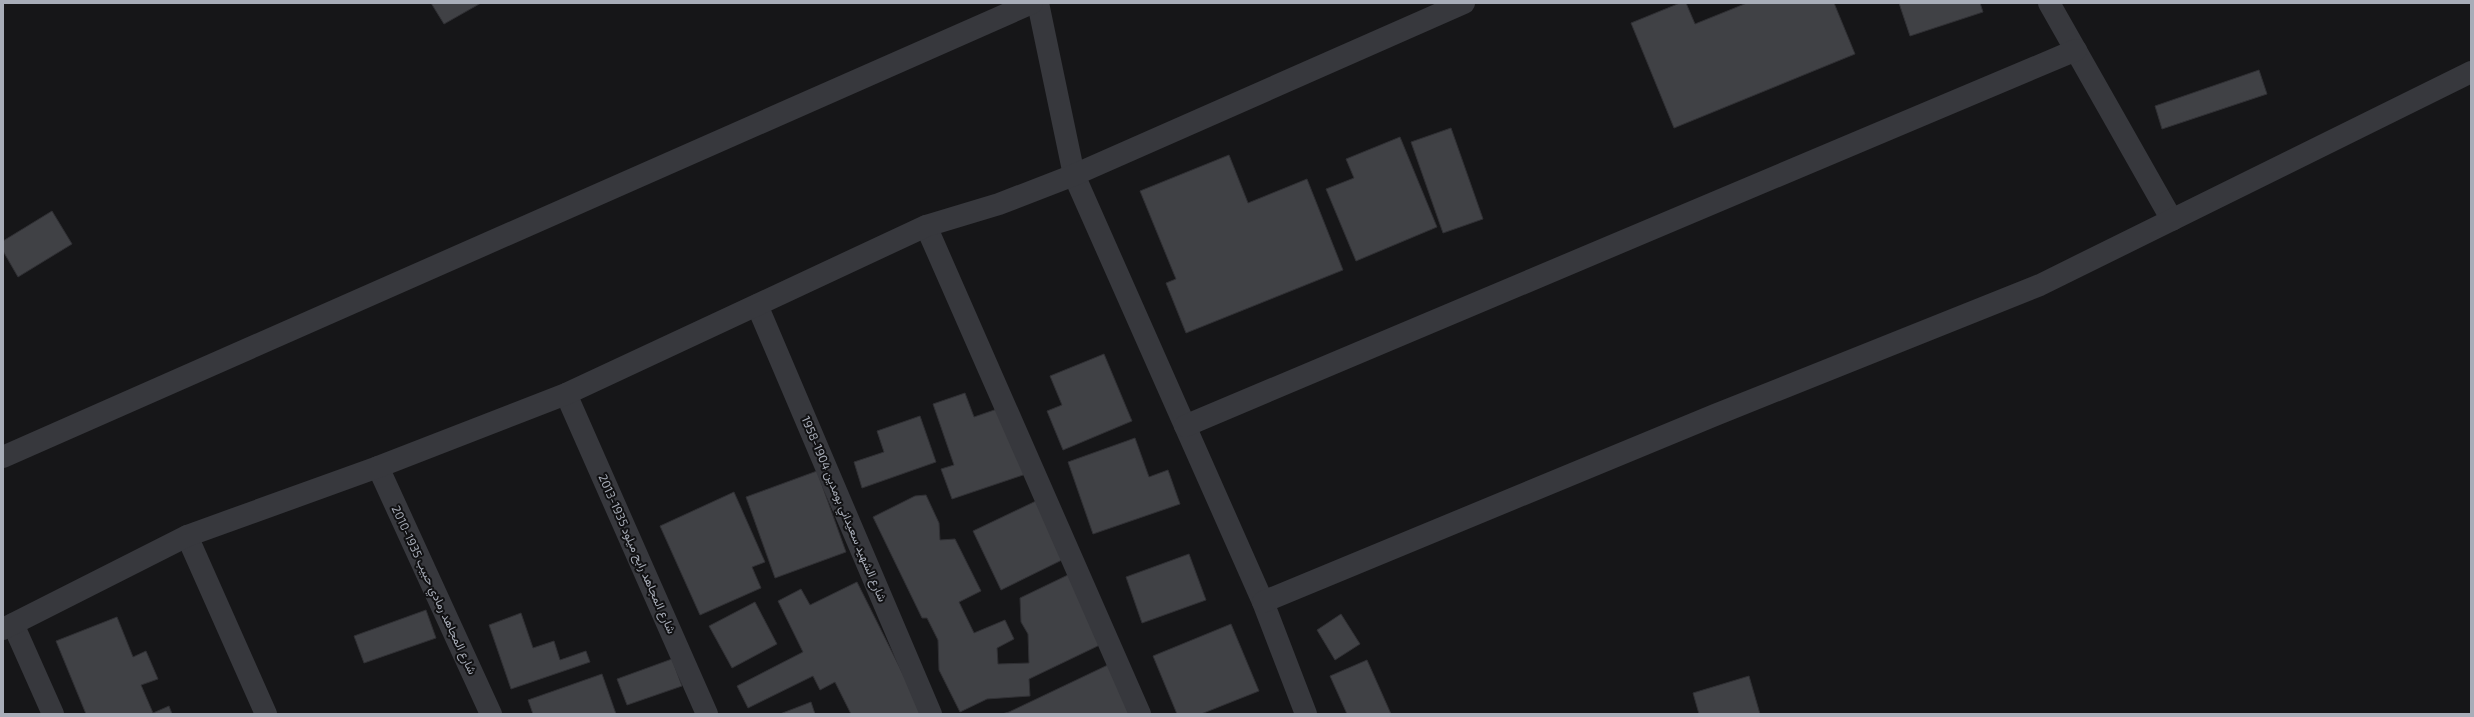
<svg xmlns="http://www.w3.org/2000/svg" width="2474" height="717" font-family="'Exo 2',Vazirmatn,sans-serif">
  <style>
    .building { fill: #404145; stroke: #303034 }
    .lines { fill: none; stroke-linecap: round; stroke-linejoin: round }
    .street { stroke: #37383d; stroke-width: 22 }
    .labels { text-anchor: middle; stroke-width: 4; stroke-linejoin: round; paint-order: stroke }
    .street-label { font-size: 12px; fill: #a8adb8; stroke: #111113 }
  </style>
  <rect width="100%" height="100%" fill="#161618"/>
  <g class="building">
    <path d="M 431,3 L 481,3 L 444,24 Z"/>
    <path d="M 1680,3 L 1686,3 L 1695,24 L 1747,3 L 1834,3 L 1855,54 L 1674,128 L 1631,23 Z"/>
    <path d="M 1899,3 L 1980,3 L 1983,12 L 1910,36 Z"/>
    <path d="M 2259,70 L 2267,94 L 2162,129 L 2155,106 Z"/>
    <path d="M 1451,128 L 1483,219 L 1443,233 L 1411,142 Z"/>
    <path d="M 1400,137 L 1437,227 L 1356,261 L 1326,189 L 1354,178 L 1346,159 Z"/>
    <path d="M 1229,155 L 1248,203 L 1307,179 L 1343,270 L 1186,333 L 1166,283 L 1176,279 L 1140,191 Z"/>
    <path d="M 52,211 L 72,244 L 18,277 L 3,251 L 3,241 Z"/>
    <path d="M 1104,354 L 1132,421 L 1063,450 L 1047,411 L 1062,405 L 1050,376 Z"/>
    <path d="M 965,393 L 974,417 L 1003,407 L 1026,474 L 952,499 L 941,469 L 954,465 L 933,404 Z"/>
    <path d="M 920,416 L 936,462 L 862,488 L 854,462 L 884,452 L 877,431 Z"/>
    <path d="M 1135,438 L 1149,477 L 1168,470 L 1180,504 L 1093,534 L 1068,462 Z"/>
    <path d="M 817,471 L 846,552 L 775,578 L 746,497 Z"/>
    <path d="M 734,492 L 765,562 L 752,567 L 761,588 L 700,615 L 660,526 Z"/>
    <path d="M 926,495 L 939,523 L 940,540 L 955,539 L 981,591 L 959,602 L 974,633 L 1005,620 L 1014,639 L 997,648 L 998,664 L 1029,663 L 1028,634 L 1021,622 L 1020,598 L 1072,573 L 1106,642 L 1029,679 L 1030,696 L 987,699 L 960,712 L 939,670 L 938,640 L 927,618 L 922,618 L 873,517 L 915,496 Z"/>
    <path d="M 1036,501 L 1064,559 L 1001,590 L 973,531 Z"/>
    <path d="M 1189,554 L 1206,600 L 1142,623 L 1126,577 Z"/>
    <path d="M 857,582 L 923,714 L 851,714 L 835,682 L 820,690 L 813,676 L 748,708 L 737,686 L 803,652 L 778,601 L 801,589 L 810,605 Z"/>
    <path d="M 755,602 L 777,644 L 732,668 L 709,626 Z"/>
    <path d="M 426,610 L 436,638 L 364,663 L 354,636 Z"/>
    <path d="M 521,613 L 533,648 L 554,641 L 560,660 L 586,651 L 590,662 L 511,689 L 489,625 Z"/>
    <path d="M 1341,614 L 1360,644 L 1335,660 L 1317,630 Z"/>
    <path d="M 117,617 L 133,657 L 146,651 L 158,679 L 141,685 L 153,713 L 169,706 L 172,714 L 86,714 L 56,641 Z"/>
    <path d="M 1231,624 L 1259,691 L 1201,714 L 1177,714 L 1153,656 Z"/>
    <path d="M 672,659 L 682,686 L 627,705 L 617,679 Z"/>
    <path d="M 1367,660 L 1391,714 L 1347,714 L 1330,676 Z"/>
    <path d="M 1112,663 L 1136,714 L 1002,714 L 1009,712 Z"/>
    <path d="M 602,674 L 616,714 L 533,714 L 528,700 Z"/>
    <path d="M 1749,676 L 1760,714 L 1699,714 L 1693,693 Z"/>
    <path d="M 811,702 L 815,714 L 780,714 Z"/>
  </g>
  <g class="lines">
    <g class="street">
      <path d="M 1038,3 L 1074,175 L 1263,602 L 1306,714"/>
      <path d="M 2049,3 L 2172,220"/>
      <path d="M 926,226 L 1140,714"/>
      <path d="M 757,305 L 931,714"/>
      <path d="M 566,394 L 707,714"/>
      <path d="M 1185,426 L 2076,50"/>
      <path d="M 3,457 L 1032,3"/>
      <path d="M 378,467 L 491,714"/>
      <path d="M 187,536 L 266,714"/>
      <path d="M 1263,602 L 1715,415 L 2040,285 L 2471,72"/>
      <path d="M 13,624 L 53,714"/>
      <path d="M 3,629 L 187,536 L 378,467 L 566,394 L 926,226 L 999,204 L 1074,175 L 1464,3"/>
    </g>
  </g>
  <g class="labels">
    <g class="street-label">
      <text transform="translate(844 509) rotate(67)" y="4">شارع الشهيد سعيداني بومدين 1904-1958</text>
      <text transform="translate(637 554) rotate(66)" y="4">شارع المجاهد رابح ميلود 1935-2013</text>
      <text transform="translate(434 590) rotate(65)" y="4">شارع المجاهد رمادي حبيب 1935-2010</text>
    </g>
  </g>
  <rect width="2474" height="717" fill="none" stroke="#a8adb8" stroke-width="8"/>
</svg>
